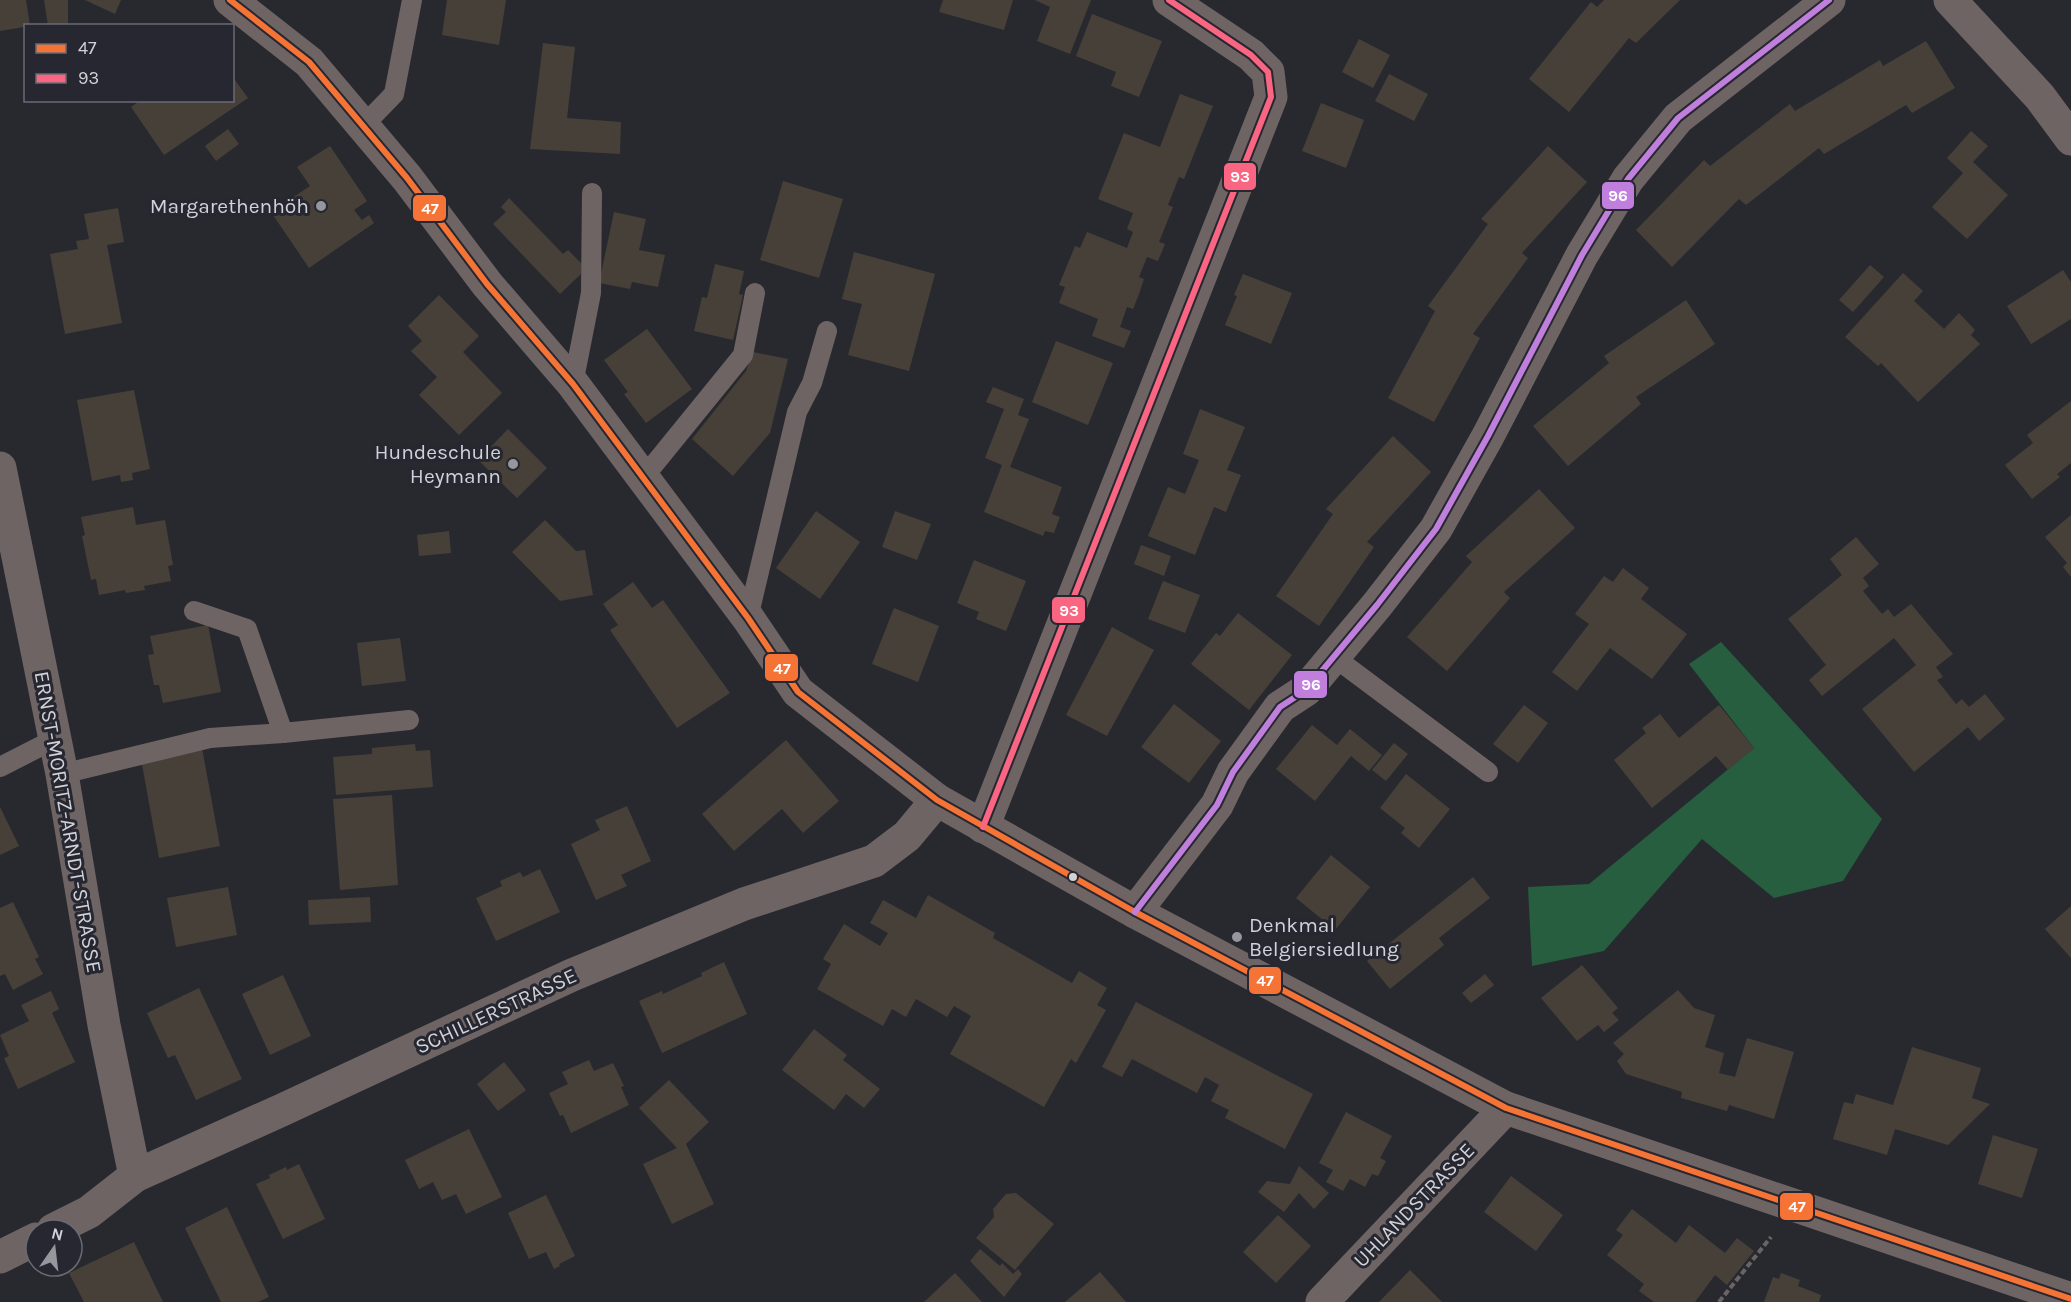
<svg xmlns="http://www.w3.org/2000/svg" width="2071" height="1302" font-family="Karla,sans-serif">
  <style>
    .forest { fill: #265e3f }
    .building { fill: #474039 }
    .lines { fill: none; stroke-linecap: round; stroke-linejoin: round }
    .path { stroke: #696465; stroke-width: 4; stroke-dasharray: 6 3; stroke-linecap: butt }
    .lane { stroke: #6e6464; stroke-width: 20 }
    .street { stroke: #6e6464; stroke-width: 33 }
    .bus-1-casing { stroke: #262730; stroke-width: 10 }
    .bus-2-casing { stroke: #262730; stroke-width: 10 }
    .bus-3-casing { stroke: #262730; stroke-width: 10 }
    .bus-1 { stroke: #f57335; stroke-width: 6 }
    .bus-2 { stroke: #fa6682; stroke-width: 6 }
    .bus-3 { stroke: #c07fdc; stroke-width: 6 }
    .poi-dot { fill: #95979c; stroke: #262730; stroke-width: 2 }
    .bus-dot { fill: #d0d2d7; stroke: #262730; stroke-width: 2 }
    .labels { text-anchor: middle; stroke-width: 6; stroke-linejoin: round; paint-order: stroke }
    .poi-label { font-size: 21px; fill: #d0d2d7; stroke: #262730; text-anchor: end }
    .street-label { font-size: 21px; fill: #d0d2d7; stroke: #262730 }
    .line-badge { stroke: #262730; stroke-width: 2 }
    .badge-label { font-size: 16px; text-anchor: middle; font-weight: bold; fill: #fff }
  </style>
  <rect width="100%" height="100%" fill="#28292e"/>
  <path class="forest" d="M 1721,642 L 1882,819 L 1843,881 L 1774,898 L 1702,839 L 1604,951 L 1532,966 L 1528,887 L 1589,884 L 1754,748 L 1689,664 Z"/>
  <g class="building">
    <path d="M 0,0 L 26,0 L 30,26 L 0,31 Z"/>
    <path d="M 44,0 L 68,0 L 68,26 L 48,26 Z"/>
    <path d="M 85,0 L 121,0 L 115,14 Z"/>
    <path d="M 447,0 L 506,0 L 499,45 L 442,35 Z"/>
    <path d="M 943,0 L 1013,0 L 1004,30 L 939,12 Z"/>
    <path d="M 1035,0 L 1091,0 L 1070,54 L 1037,41 L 1050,7 Z"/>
    <path d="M 1604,0 L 1680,0 L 1636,43 L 1629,38 L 1569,112 L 1529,79 L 1591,2 L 1597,7 Z"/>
    <path d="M 1092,14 L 1162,41 L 1139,97 L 1111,86 L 1116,72 L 1076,56 Z"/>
    <path d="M 1359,39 L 1390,55 L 1373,88 L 1342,72 Z"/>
    <path d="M 1926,41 L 1955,88 L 1912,113 L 1906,105 L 1824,154 L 1819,148 L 1746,205 L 1739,199 L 1672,267 L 1636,230 L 1704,160 L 1710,166 L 1790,104 L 1795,111 L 1880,60 L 1883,66 Z"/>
    <path d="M 543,43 L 575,47 L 567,118 L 621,122 L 620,154 L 530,149 Z"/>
    <path d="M 1389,74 L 1428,94 L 1414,121 L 1375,101 Z"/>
    <path d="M 232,76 L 248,98 L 164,155 L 131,107 L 141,100 L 232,100 Z"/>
    <path d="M 1180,94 L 1213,106 L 1184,179 L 1179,177 L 1168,205 L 1173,207 L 1159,242 L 1165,244 L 1158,261 L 1147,257 L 1139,277 L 1144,279 L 1139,294 L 1133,309 L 1127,307 L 1120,327 L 1131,331 L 1124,348 L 1092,336 L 1098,319 L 1059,303 L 1065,287 L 1059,285 L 1075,246 L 1080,248 L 1087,232 L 1127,248 L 1133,232 L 1127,229 L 1133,213 L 1098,199 L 1124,133 L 1160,147 Z"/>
    <path d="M 1321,103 L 1364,120 L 1346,168 L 1302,151 Z"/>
    <path d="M 228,129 L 239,144 L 216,161 L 205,146 Z"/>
    <path d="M 1971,131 L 1988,146 L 1973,162 L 2008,195 L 1967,239 L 1932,207 L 1963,173 L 1947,158 Z"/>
    <path d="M 330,146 L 367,201 L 354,210 L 362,220 L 369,215 L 374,223 L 309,268 L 271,212 L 310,186 L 297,167 Z"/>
    <path d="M 1548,146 L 1587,182 L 1522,253 L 1528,258 L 1473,334 L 1480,338 L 1434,422 L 1388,398 L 1435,311 L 1428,306 L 1488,224 L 1481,219 Z"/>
    <path d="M 783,181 L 843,199 L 819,278 L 760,260 Z"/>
    <path d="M 509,198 L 563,254 L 568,250 L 582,264 L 581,274 L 560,294 L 493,224 L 506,212 L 501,207 Z"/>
    <path d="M 118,208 L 124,242 L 107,245 L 122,323 L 65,334 L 50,254 L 78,249 L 76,241 L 89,239 L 84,214 Z"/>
    <path d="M 614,212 L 646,219 L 639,250 L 665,255 L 658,287 L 632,282 L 630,289 L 599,283 Z"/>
    <path d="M 854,252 L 935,274 L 909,371 L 848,355 L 862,304 L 842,299 Z"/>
    <path d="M 715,264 L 744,271 L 739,294 L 743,295 L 733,340 L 694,331 L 702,297 L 707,298 Z"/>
    <path d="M 1870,265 L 1884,277 L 1853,312 L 1839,300 Z"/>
    <path d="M 2063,270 L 2071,282 L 2071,319 L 2031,344 L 2007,306 Z"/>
    <path d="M 1903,273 L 1923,291 L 1914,301 L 1944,329 L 1959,313 L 1975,330 L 1971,335 L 1980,344 L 1918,402 L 1881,363 L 1878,366 L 1845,337 Z"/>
    <path d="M 1243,274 L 1292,293 L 1271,344 L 1225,325 L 1237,296 L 1234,295 Z"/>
    <path d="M 439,295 L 479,336 L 463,352 L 502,393 L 459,435 L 419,395 L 437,377 L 411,351 L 422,341 L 408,326 Z"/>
    <path d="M 1686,300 L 1715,344 L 1636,397 L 1641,404 L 1568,466 L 1533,426 L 1609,363 L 1604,356 Z"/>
    <path d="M 647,329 L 692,389 L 646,423 L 624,394 L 628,392 L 604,360 Z"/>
    <path d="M 1056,341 L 1113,363 L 1088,425 L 1032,402 Z"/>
    <path d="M 753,352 L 788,359 L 770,433 L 733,476 L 692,439 L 746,371 Z"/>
    <path d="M 993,387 L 1024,399 L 1018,415 L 1029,419 L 1010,467 L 1062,487 L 1052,514 L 1060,517 L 1054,533 L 1045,531 L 1043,536 L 984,512 L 1002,465 L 985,458 L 1004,409 L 986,402 Z"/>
    <path d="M 134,390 L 150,469 L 132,473 L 133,480 L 121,482 L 120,475 L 92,481 L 77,400 Z"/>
    <path d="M 2071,401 L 2071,463 L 2057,474 L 2060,477 L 2032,499 L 2005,465 L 2033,443 L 2027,435 Z"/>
    <path d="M 1200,409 L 1245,427 L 1227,470 L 1241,475 L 1226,512 L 1214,507 L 1195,555 L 1148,536 L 1168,487 L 1185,494 L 1199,460 L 1183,454 Z"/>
    <path d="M 508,429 L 547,468 L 517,498 L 478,460 Z"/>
    <path d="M 1393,436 L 1431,472 L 1367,542 L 1374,547 L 1319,626 L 1276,596 L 1333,514 L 1326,509 Z"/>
    <path d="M 1539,489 L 1575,528 L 1504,592 L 1510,598 L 1447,671 L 1407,637 L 1472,562 L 1466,556 Z"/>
    <path d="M 133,507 L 136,525 L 165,520 L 173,565 L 168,566 L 171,581 L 144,586 L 145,590 L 126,593 L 125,590 L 99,595 L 96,579 L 91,580 L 82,536 L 85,535 L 81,517 Z"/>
    <path d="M 816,511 L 860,542 L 820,599 L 776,568 Z"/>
    <path d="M 895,511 L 931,524 L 917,560 L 882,547 Z"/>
    <path d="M 2071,515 L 2071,577 L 2063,567 L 2067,563 L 2045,537 Z"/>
    <path d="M 545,520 L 576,551 L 585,550 L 593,595 L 560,601 L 512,552 Z"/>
    <path d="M 449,531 L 451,553 L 419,556 L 417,535 Z"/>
    <path d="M 1856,537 L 1879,564 L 1863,578 L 1869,586 L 1863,591 L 1872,602 L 1882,614 L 1888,609 L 1894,617 L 1911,604 L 1953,654 L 1936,667 L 1943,677 L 1937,680 L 1956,704 L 1962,699 L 1969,707 L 1985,694 L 2005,719 L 1979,741 L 1968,727 L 1914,772 L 1862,709 L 1916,665 L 1894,638 L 1822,696 L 1809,680 L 1826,665 L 1788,619 L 1842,575 L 1830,559 Z"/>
    <path d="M 1141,545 L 1171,556 L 1164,576 L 1134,564 Z"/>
    <path d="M 974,560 L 1026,581 L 1006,631 L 976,619 L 979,612 L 957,603 Z"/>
    <path d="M 1623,568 L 1649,588 L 1641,599 L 1687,634 L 1652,679 L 1610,648 L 1577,691 L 1552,672 L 1589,624 L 1575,614 L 1604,576 L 1613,582 Z"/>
    <path d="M 1163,581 L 1200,595 L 1185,633 L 1148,619 Z"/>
    <path d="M 633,582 L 652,608 L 663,600 L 730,693 L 677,728 L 610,630 L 618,625 L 603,604 Z"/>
    <path d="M 894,608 L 939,626 L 918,682 L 872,664 Z"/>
    <path d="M 1238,613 L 1292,655 L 1249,710 L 1191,664 L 1216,633 L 1220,636 Z"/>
    <path d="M 208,625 L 221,692 L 163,703 L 159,685 L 154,685 L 148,655 L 154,654 L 150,636 Z"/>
    <path d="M 1112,627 L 1154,650 L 1107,736 L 1066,715 Z"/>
    <path d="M 400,638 L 406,681 L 362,686 L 357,643 Z"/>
    <path d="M 1174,704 L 1221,741 L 1189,783 L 1141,747 Z"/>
    <path d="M 1524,705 L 1548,723 L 1518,763 L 1493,744 Z"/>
    <path d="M 1719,705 L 1754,748 L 1728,770 L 1716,756 L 1652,808 L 1614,760 L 1646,733 L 1642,728 L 1660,714 L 1679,738 Z"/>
    <path d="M 1312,725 L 1337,745 L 1350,729 L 1382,755 L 1369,771 L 1351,756 L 1315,801 L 1276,769 Z"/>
    <path d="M 786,740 L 839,801 L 803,833 L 782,809 L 734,851 L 702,814 Z"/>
    <path d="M 1394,743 L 1408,754 L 1386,781 L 1372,770 Z"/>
    <path d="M 415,744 L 416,751 L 430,750 L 433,787 L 336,795 L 333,757 L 372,754 L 372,748 Z"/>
    <path d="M 202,748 L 220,846 L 159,858 L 141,759 Z"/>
    <path d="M 1406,774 L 1450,809 L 1419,848 L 1401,833 L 1405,828 L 1380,808 Z"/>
    <path d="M 392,795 L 398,885 L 340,890 L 333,799 Z"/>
    <path d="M 627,806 L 651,861 L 621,875 L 627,886 L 596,900 L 571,844 L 600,830 L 595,820 Z"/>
    <path d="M 0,807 L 19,846 L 0,855 Z"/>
    <path d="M 1331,855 L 1370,887 L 1335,930 L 1296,898 Z"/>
    <path d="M 540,869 L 560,912 L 496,941 L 476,898 L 502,886 L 500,881 L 520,872 L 523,877 Z"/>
    <path d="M 1473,877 L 1490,898 L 1439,938 L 1444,945 L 1390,989 L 1367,961 Z"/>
    <path d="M 228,887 L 237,935 L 176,947 L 167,898 Z"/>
    <path d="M 928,895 L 995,933 L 993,938 L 1072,983 L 1079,971 L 1107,988 L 1097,1005 L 1106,1010 L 1076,1063 L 1071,1059 L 1044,1107 L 950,1054 L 971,1016 L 954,1006 L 947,1017 L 916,999 L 906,1017 L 892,1009 L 883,1026 L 817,989 L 831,964 L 823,959 L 844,924 L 880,946 L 888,933 L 870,923 L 883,900 L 916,918 Z"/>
    <path d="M 370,897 L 371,922 L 309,925 L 308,900 Z"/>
    <path d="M 13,902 L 39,957 L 35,959 L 43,974 L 13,990 L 5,974 L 0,976 L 0,908 Z"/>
    <path d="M 2071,906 L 2071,958 L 2045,929 Z"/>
    <path d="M 724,962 L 747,1014 L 662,1053 L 639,1001 L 662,991 L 663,994 L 702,976 L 701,973 Z"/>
    <path d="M 1582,965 L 1618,1008 L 1612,1013 L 1619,1020 L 1604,1032 L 1598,1025 L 1577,1041 L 1541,998 Z"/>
    <path d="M 1485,974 L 1494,985 L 1471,1003 L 1462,993 Z"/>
    <path d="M 283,975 L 311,1036 L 270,1055 L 242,994 Z"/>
    <path d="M 199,988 L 242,1079 L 196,1100 L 175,1055 L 168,1058 L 147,1013 Z"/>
    <path d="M 1678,990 L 1694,1008 L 1715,1015 L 1705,1047 L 1724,1053 L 1719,1073 L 1735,1077 L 1747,1038 L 1794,1052 L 1774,1119 L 1729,1105 L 1727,1111 L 1681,1098 L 1682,1092 L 1626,1074 L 1617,1061 L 1624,1054 L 1613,1043 Z"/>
    <path d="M 51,991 L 59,1009 L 52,1013 L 75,1062 L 18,1089 L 4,1058 L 9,1056 L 0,1035 L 29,1021 L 21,1005 Z"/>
    <path d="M 1136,1002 L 1313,1094 L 1285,1149 L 1225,1118 L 1229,1110 L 1211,1101 L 1219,1085 L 1205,1077 L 1197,1093 L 1132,1059 L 1122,1077 L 1102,1067 Z"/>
    <path d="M 814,1029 L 847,1055 L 843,1060 L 880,1089 L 864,1108 L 846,1094 L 834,1110 L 782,1070 Z"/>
    <path d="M 1912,1047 L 1981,1068 L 1972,1098 L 1990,1104 L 1948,1145 L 1895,1129 L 1887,1155 L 1833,1139 L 1844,1102 L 1853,1104 L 1856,1094 L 1893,1105 Z"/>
    <path d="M 589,1060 L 594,1071 L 613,1063 L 624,1086 L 621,1087 L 629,1105 L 571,1133 L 563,1115 L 560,1116 L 549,1093 L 568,1084 L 562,1072 Z"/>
    <path d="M 504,1062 L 526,1090 L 498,1111 L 477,1084 Z"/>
    <path d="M 669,1080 L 709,1122 L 686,1144 L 714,1204 L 672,1224 L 643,1164 L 677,1148 L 639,1108 Z"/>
    <path d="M 1346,1112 L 1392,1136 L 1380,1158 L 1386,1161 L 1378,1176 L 1372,1174 L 1365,1187 L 1350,1179 L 1343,1191 L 1326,1182 L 1333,1170 L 1319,1163 Z"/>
    <path d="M 469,1129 L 502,1197 L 466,1214 L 456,1194 L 442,1200 L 433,1182 L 419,1189 L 405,1160 Z"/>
    <path d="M 1993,1135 L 2038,1149 L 2022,1198 L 1978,1184 Z"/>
    <path d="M 299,1164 L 325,1219 L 283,1239 L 256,1184 L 270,1178 L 269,1175 L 286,1167 L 287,1170 Z"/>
    <path d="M 1299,1166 L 1329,1193 L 1314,1209 L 1299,1193 L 1284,1212 L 1258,1192 L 1267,1181 L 1290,1184 Z"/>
    <path d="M 1511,1176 L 1563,1215 L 1536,1251 L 1484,1212 Z"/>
    <path d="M 1016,1193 L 1054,1224 L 1015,1270 L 976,1238 L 994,1217 L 993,1209 L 1006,1194 Z"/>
    <path d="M 546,1195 L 575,1256 L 559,1264 L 560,1266 L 554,1269 L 546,1252 L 529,1259 L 508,1213 Z"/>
    <path d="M 227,1207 L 269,1297 L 258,1302 L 221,1302 L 185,1228 Z"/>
    <path d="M 1632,1209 L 1676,1243 L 1689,1225 L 1725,1253 L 1737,1238 L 1754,1251 L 1727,1285 L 1715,1275 L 1695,1302 L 1654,1302 L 1639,1291 L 1644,1284 L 1607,1255 L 1623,1235 L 1616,1230 Z"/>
    <path d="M 1278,1215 L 1311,1246 L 1276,1283 L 1243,1252 Z"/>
    <path d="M 134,1242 L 163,1302 L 84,1302 L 69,1273 Z"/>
    <path d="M 980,1249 L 1000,1266 L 1002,1263 L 1013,1274 L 1018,1269 L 1022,1274 L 1004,1297 L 970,1261 Z"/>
    <path d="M 1410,1270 L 1442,1302 L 1379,1302 Z"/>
    <path d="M 1100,1272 L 1126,1302 L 1065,1302 Z"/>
    <path d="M 955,1273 L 982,1302 L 924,1302 Z"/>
    <path d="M 1781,1273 L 1800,1280 L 1798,1286 L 1821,1295 L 1819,1302 L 1764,1302 L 1773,1277 L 1779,1279 Z"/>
  </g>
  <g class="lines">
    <path class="path" d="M 1719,1302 L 1771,1237"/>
    <g class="lane">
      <path d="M 363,126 L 394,94 L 412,0"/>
      <path d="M 573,384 L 591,293 L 592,193"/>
      <path d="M 643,478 L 743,355 L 755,293"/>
      <path d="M 194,611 L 247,629 L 283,733"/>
      <path d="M 748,618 L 797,412 L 812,383 L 827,331"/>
      <path d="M 1334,657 L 1488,772"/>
      <path d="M 0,767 L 55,739"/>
      <path d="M 62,774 L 210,738 L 283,733 L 409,720"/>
    </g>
    <g class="street">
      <path d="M 230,0 L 309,62 L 407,178 L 487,284 L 573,384 L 748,618 L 798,692 L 937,800 L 1135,912 L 1506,1108 L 2071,1299"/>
      <path d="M 1950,0 L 2040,97 L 2071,139"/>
      <path d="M 0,468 L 62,774 L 104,1025 L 135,1176"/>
      <path d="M 983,827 L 1271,97 L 1268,72 L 1251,55 L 1169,0"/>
      <path d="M 1135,912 L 1217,805 L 1233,772 L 1280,707 L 1306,690 L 1377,605 L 1436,529 L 1488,436 L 1582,255 L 1628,179 L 1678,118 L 1829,0"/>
      <path d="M 53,1230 L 89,1212 L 135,1176 L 282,1110 L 572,975 L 744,904 L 874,861 L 907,836 L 937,800"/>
      <path d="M 0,1257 L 36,1239"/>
      <path d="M 1322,1302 L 1506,1108"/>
    </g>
    <defs>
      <path id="bus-1" d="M 230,0 L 309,62 L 407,178 L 487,284 L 573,384 L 748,618 L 798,692 L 937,800 L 1135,912 L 1506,1108 L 2071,1299"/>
      <path id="bus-2" d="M 983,827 L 1271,97 L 1268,72 L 1251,55 L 1169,0"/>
      <path id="bus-3" d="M 1135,912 L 1217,805 L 1233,772 L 1280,707 L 1306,690 L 1377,605 L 1436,529 L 1488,436 L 1582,255 L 1628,179 L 1678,118 L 1829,0"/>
    </defs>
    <use href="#bus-1" class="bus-1-casing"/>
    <use href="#bus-2" class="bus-2-casing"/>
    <use href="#bus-3" class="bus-3-casing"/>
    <use href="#bus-1" class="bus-1"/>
    <use href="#bus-2" class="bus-2"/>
    <use href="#bus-3" class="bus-3"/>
  </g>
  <g class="poi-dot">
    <circle cx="321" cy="206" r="6"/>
    <circle cx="513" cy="464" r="6"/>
    <circle cx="1237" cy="937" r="6"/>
  </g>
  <circle class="bus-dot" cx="1073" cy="877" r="5"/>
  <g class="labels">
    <g class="poi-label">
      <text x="309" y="213">Margarethenhöh</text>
      <text x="501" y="459">Hundeschule<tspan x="501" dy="24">Heymann</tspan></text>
      <text x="1249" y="932" text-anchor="start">Denkmal<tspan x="1249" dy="24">Belgiersiedlung</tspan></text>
    </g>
    <g class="street-label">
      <text transform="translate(68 822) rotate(80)" y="7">ERNST-MORITZ-ARNDT-STRASSE</text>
      <text transform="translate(496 1011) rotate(-25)" y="7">SCHILLERSTRASSE</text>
      <text transform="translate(1414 1205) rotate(-46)" y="7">UHLANDSTRASSE</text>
    </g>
  </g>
  <g class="line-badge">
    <rect x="1223" y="162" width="34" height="29" rx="6" fill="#fa6682"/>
    <rect x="1601" y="181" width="34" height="29" rx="6" fill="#c07fdc"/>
    <rect x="412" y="194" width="35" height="28" rx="6" fill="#f57335"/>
    <rect x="1051" y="596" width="35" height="28" rx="6" fill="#fa6682"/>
    <rect x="764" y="653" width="35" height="29" rx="6" fill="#f57335"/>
    <rect x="1293" y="670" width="35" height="29" rx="6" fill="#c07fdc"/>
    <rect x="1248" y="966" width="34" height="29" rx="6" fill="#f57335"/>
    <rect x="1779" y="1192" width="35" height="29" rx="6" fill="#f57335"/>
  </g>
  <g class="badge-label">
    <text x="1240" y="182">93</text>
    <text x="1618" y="201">96</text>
    <text x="430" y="214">47</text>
    <text x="1069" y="616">93</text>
    <text x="782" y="674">47</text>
    <text x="1311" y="690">96</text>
    <text x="1265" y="986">47</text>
    <text x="1797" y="1212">47</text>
  </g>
  <rect x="24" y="24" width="210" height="78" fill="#262730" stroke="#6a6b73" stroke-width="1.5"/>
  <rect x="36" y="44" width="30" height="9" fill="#f57335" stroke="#6a6b73" stroke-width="1.5"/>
  <text x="78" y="54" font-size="18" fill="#d0d2d7">47</text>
  <rect x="36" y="74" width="30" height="9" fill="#fa6682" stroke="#6a6b73" stroke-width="1.5"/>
  <text x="78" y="84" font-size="18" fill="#d0d2d7">93</text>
  <g transform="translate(54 1248) rotate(14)"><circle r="28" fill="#262730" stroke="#6a6b73" stroke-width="1.5"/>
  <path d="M0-4.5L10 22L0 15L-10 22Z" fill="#95979c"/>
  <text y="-9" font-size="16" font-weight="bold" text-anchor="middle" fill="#d0d2d7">N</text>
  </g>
</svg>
